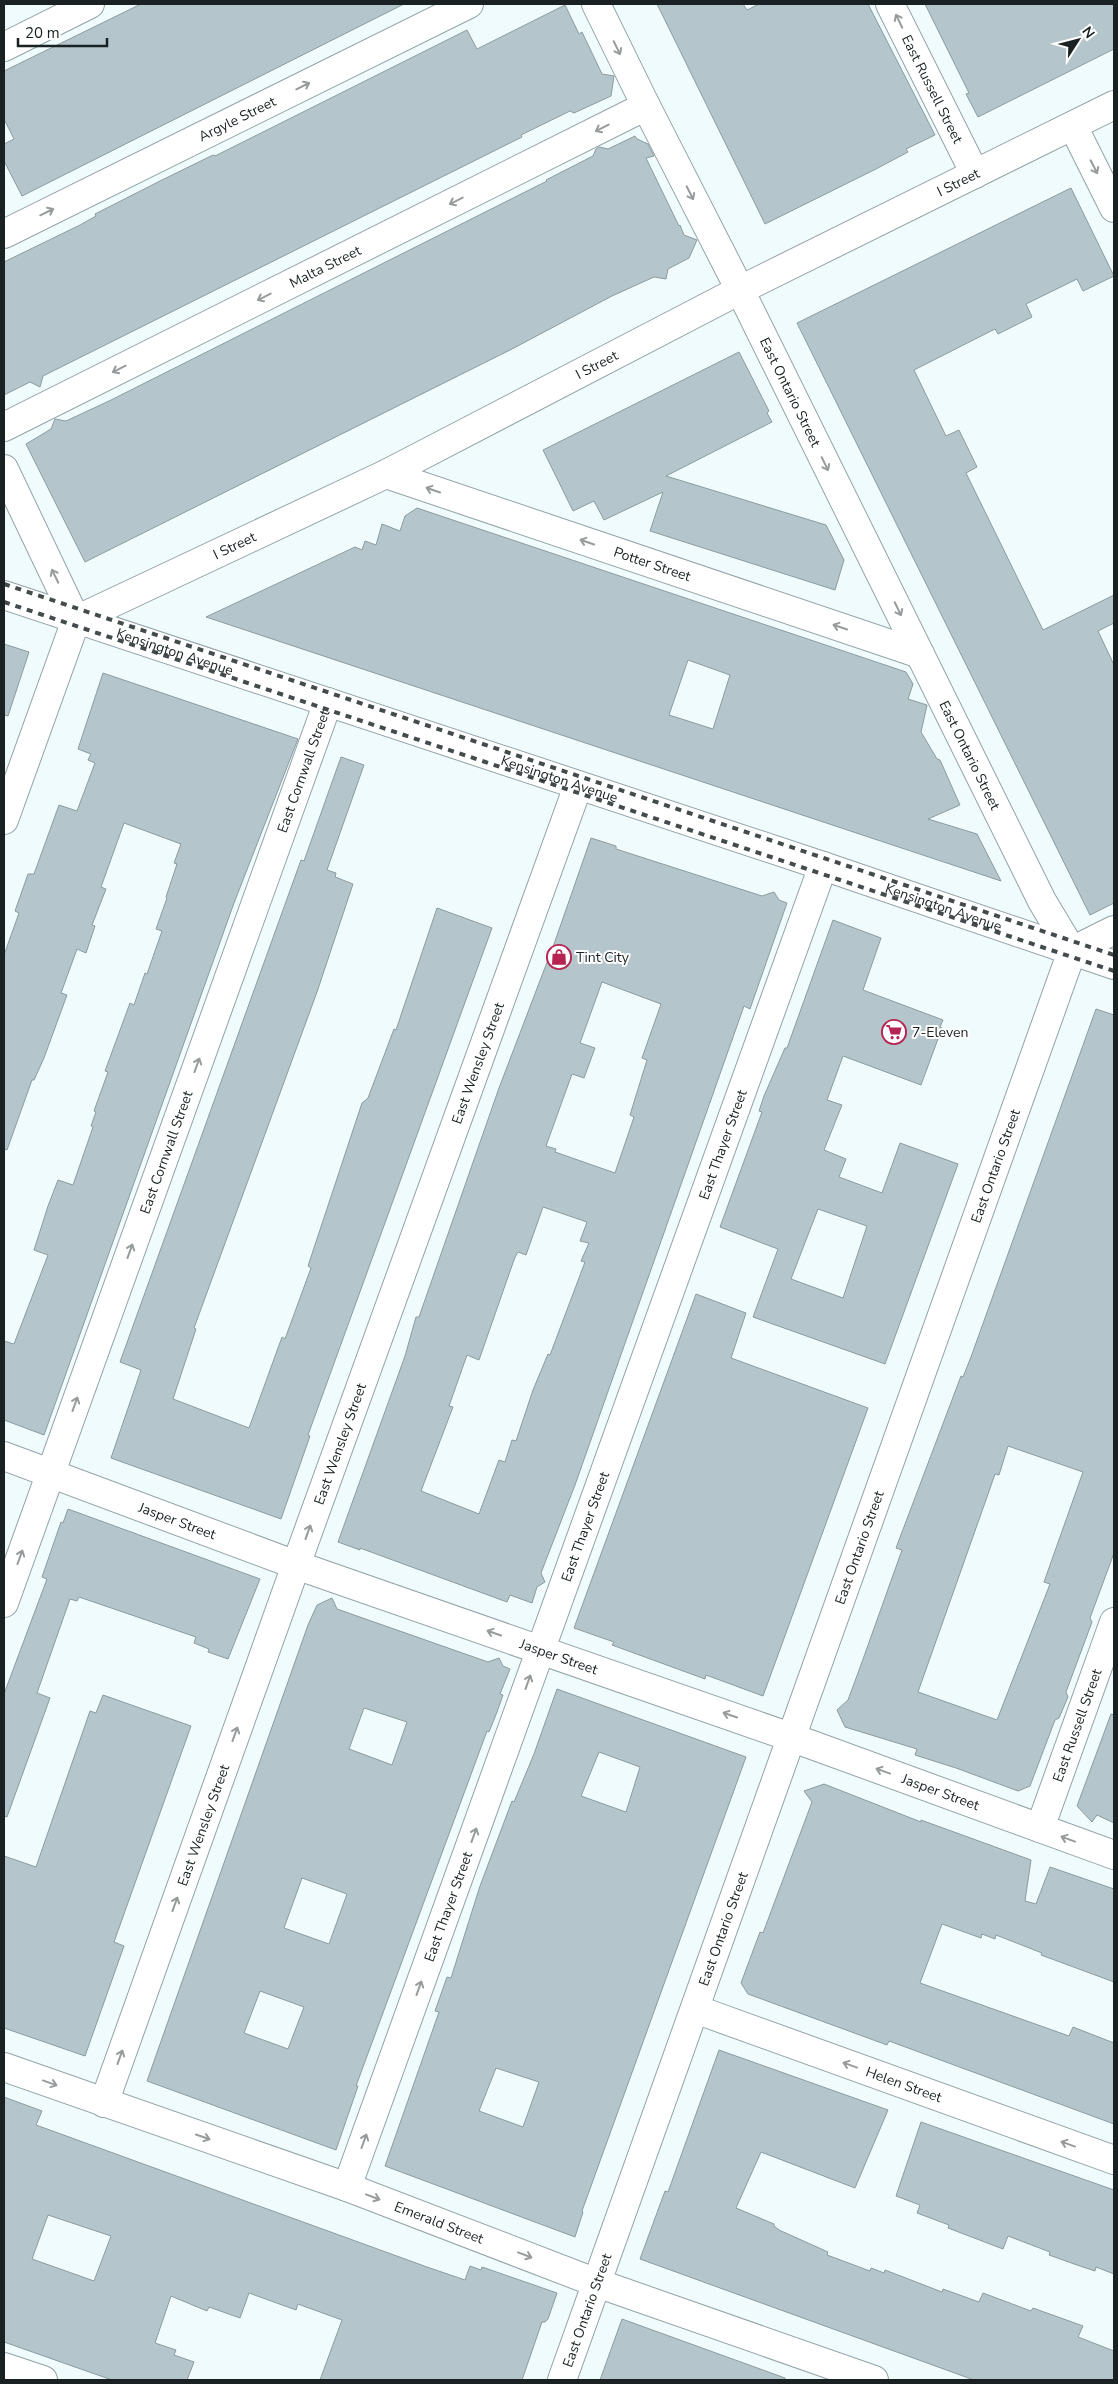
<svg xmlns="http://www.w3.org/2000/svg" width="1118" height="2384" font-family="'Nunito Sans',sans-serif">
  <style>
    .building { fill: #b4c6cb; stroke: #8a9ca0; fill-rule: evenodd }
    .lines { fill: none; stroke-linecap: round; stroke-linejoin: round }
    .minor-casing { stroke: #92a3a8; stroke-width: 30 }
    .minor { stroke: #fff; stroke-width: 28 }
    .rail { stroke: #434b4d; stroke-width: 4; stroke-dasharray: 6 6; stroke-linecap: butt }
    .oneway { stroke: #989b9c }
    .labels { text-anchor: middle; stroke-width: 4; stroke-linejoin: round; paint-order: stroke }
    .street-label { font-size: 14px; fill: #1a2123; stroke: #fff }
    .poi-label { font-size: 14px; fill: #1a2123; stroke: #fff; text-anchor: start }
  </style>
  <rect width="100%" height="100%" fill="#f0fbfe"/>
  <g class="building">
    <path d="M 141,4 L 404,4 L 22,196 L 4,161 L 4,144 L 14,139 L 4,119 L 4,71 Z"/>
    <path d="M 657,4 L 743,4 L 747,10 L 759,4 L 868,4 L 935,135 L 906,149 L 908,152 L 876,169 L 765,224 Z"/>
    <path d="M 925,4 L 1114,4 L 1114,49 L 978,117 L 966,94 L 969,93 Z"/>
    <path d="M 565,5 L 579,34 L 582,32 L 602,74 L 614,76 L 611,96 L 574,113 L 570,111 L 521,135 L 522,137 L 43,376 L 40,387 L 30,382 L 4,395 L 4,262 L 80,225 L 96,216 L 95,214 L 162,180 L 213,155 L 215,156 L 467,30 L 477,49 Z"/>
    <path d="M 635,136 L 637,139 L 648,144 L 654,156 L 646,158 L 679,226 L 680,225 L 684,235 L 697,240 L 689,258 L 668,269 L 666,279 L 654,277 L 612,296 L 512,349 L 85,562 L 26,444 L 51,429 L 55,419 L 66,421 L 109,401 L 547,181 L 546,180 L 593,156 L 596,149 L 599,147 L 608,149 Z"/>
    <path d="M 1071,188 L 1114,276 L 1083,291 L 1077,279 L 1026,304 L 1032,317 L 998,334 L 995,329 L 914,370 L 946,436 L 959,430 L 977,467 L 966,473 L 1043,630 L 1114,595 L 1114,623 L 1098,631 L 1114,665 L 1114,903 L 1090,915 L 797,323 Z"/>
    <path d="M 739,352 L 769,411 L 767,413 L 772,422 L 666,476 L 826,525 L 844,560 L 835,590 L 650,531 L 663,492 L 604,520 L 594,501 L 573,511 L 543,450 Z"/>
    <path d="M 417,508 L 906,672 L 913,684 L 908,699 L 927,705 L 921,732 L 937,759 L 940,760 L 960,805 L 928,819 L 977,834 L 1001,881 L 206,617 L 355,547 L 362,550 L 365,541 L 376,545 L 382,524 L 400,531 L 405,516 ZM 688,660 L 730,675 L 713,729 L 669,715 Z"/>
    <path d="M 4,644 L 29,652 L 8,716 L 4,715 Z"/>
    <path d="M 103,673 L 298,739 L 234,903 L 44,1435 L 4,1420 L 4,1341 L 14,1344 L 48,1255 L 34,1250 L 48,1206 L 58,1180 L 73,1185 L 93,1127 L 91,1126 L 96,1112 L 94,1111 L 108,1072 L 105,1071 L 130,1003 L 134,1005 L 145,973 L 147,974 L 162,931 L 156,929 L 167,898 L 166,897 L 177,864 L 174,863 L 181,844 L 124,823 L 101,887 L 106,889 L 92,925 L 95,926 L 86,953 L 77,949 L 61,993 L 67,995 L 44,1058 L 34,1080 L 32,1080 L 7,1150 L 4,1149 L 4,955 L 19,913 L 15,911 L 28,874 L 34,874 L 59,805 L 77,811 L 95,763 L 88,760 L 91,754 L 78,749 Z"/>
    <path d="M 341,757 L 364,765 L 327,870 L 336,873 L 335,877 L 353,884 L 317,992 L 194,1328 L 196,1329 L 173,1399 L 249,1428 L 282,1337 L 285,1339 L 311,1268 L 308,1266 L 362,1103 L 368,1098 L 394,1029 L 396,1030 L 437,908 L 492,928 L 308,1435 L 310,1436 L 281,1519 L 111,1458 L 141,1370 L 120,1362 L 301,860 L 304,861 Z"/>
    <path d="M 591,838 L 616,846 L 616,849 L 762,896 L 774,892 L 779,900 L 787,903 L 750,1009 L 744,1006 L 575,1485 L 541,1573 L 545,1582 L 537,1587 L 532,1603 L 510,1595 L 507,1602 L 360,1548 L 360,1550 L 338,1542 L 405,1356 L 416,1317 L 419,1317 L 499,1088 L 554,944 ZM 602,982 L 661,1004 L 642,1058 L 647,1060 L 630,1115 L 634,1117 L 615,1173 L 555,1152 L 556,1149 L 546,1146 L 572,1074 L 584,1078 L 595,1048 L 580,1043 ZM 543,1207 L 587,1222 L 580,1241 L 589,1243 L 581,1261 L 585,1262 L 550,1355 L 548,1354 L 533,1390 L 516,1441 L 512,1440 L 505,1462 L 499,1460 L 479,1514 L 421,1491 L 453,1407 L 449,1406 L 467,1355 L 479,1360 L 515,1257 L 518,1252 L 526,1255 Z"/>
    <path d="M 833,920 L 881,938 L 863,990 L 943,1020 L 940,1027 L 942,1028 L 921,1085 L 843,1056 L 827,1100 L 842,1105 L 824,1150 L 846,1159 L 839,1177 L 882,1193 L 900,1143 L 958,1164 L 885,1364 L 753,1317 L 778,1249 L 720,1227 L 762,1112 L 759,1111 L 764,1096 L 785,1048 L 787,1048 ZM 818,1209 L 867,1226 L 843,1298 L 791,1279 Z"/>
    <path d="M 1096,1009 L 1114,1015 L 1114,1553 L 1090,1618 L 1092,1622 L 1066,1692 L 1068,1697 L 1059,1718 L 1055,1720 L 1030,1786 L 1018,1791 L 956,1768 L 915,1755 L 917,1749 L 845,1727 L 837,1710 L 848,1700 L 862,1662 L 902,1550 L 896,1548 L 961,1376 L 963,1377 L 971,1357 ZM 1008,1446 L 1083,1472 L 1044,1582 L 1050,1584 L 997,1720 L 918,1692 L 987,1497 L 995,1474 L 999,1475 Z"/>
    <path d="M 696,1294 L 746,1313 L 731,1358 L 868,1408 L 763,1696 L 706,1675 L 705,1679 L 612,1645 L 614,1642 L 574,1628 Z"/>
    <path d="M 68,1509 L 260,1579 L 228,1659 L 208,1652 L 209,1649 L 194,1643 L 196,1637 L 79,1597 L 77,1601 L 70,1599 L 37,1693 L 50,1698 L 7,1817 L 4,1816 L 4,1694 L 47,1579 L 42,1577 L 61,1522 L 63,1523 Z"/>
    <path d="M 332,1598 L 337,1609 L 488,1662 L 499,1658 L 503,1666 L 510,1669 L 500,1694 L 503,1695 L 497,1712 L 489,1732 L 487,1731 L 356,2086 L 358,2086 L 336,2150 L 147,2081 L 308,1625 L 317,1605 ZM 364,1708 L 407,1722 L 392,1765 L 349,1749 ZM 302,1878 L 347,1894 L 329,1944 L 284,1928 ZM 260,1991 L 304,2007 L 288,2049 L 244,2033 Z"/>
    <path d="M 557,1689 L 746,1757 L 582,2211 L 583,2212 L 575,2237 L 385,2166 L 439,2012 L 435,2011 L 447,1977 L 451,1978 L 480,1886 L 512,1801 L 514,1802 L 534,1754 ZM 599,1752 L 640,1767 L 626,1812 L 581,1796 ZM 496,2068 L 539,2082 L 523,2127 L 479,2111 Z"/>
    <path d="M 103,1695 L 191,1726 L 114,1942 L 124,1946 L 85,2056 L 4,2028 L 4,1856 L 36,1867 L 90,1711 L 96,1713 Z"/>
    <path d="M 1111,1714 L 1114,1715 L 1114,1823 L 1097,1815 L 1092,1822 L 1077,1806 Z"/>
    <path d="M 824,1784 L 921,1822 L 921,1820 L 1031,1860 L 1025,1901 L 1036,1904 L 1050,1867 L 1114,1889 L 1114,1982 L 1041,1955 L 1042,1953 L 996,1935 L 995,1939 L 982,1934 L 981,1938 L 942,1924 L 920,1983 L 1069,2036 L 1073,2027 L 1114,2043 L 1114,2124 L 889,2041 L 887,2045 L 748,1994 L 741,1983 L 760,1932 L 763,1933 L 812,1802 L 804,1791 Z"/>
    <path d="M 719,2050 L 888,2110 L 855,2188 L 761,2152 L 736,2208 L 774,2224 L 774,2226 L 779,2230 L 828,2252 L 827,2255 L 870,2271 L 871,2268 L 884,2273 L 885,2270 L 942,2292 L 943,2289 L 979,2302 L 983,2293 L 1031,2311 L 1033,2308 L 1083,2326 L 1078,2337 L 1114,2351 L 1114,2380 L 974,2380 L 640,2259 L 665,2191 L 668,2192 Z"/>
    <path d="M 4,2097 L 42,2111 L 36,2125 L 427,2267 L 465,2280 L 470,2266 L 481,2270 L 482,2267 L 557,2293 L 548,2319 L 545,2322 L 542,2322 L 522,2380 L 320,2380 L 342,2320 L 298,2304 L 296,2310 L 249,2293 L 240,2318 L 209,2307 L 207,2311 L 171,2296 L 155,2343 L 176,2350 L 174,2355 L 194,2362 L 187,2380 L 112,2380 L 4,2342 ZM 48,2215 L 111,2236 L 94,2281 L 32,2259 Z"/>
    <path d="M 921,2122 L 1114,2190 L 1114,2274 L 1096,2267 L 1095,2271 L 1077,2265 L 1049,2255 L 1050,2252 L 1008,2236 L 1003,2249 L 948,2228 L 949,2225 L 917,2213 L 920,2205 L 896,2196 Z"/>
    <path d="M 622,2319 L 785,2378 L 785,2380 L 600,2380 Z"/>
  </g>
  <g class="lines">
    <defs>
      <g id="minor">
        <path id="s1" d="M 596,4 L 646,106 L 740,290 L 1042,901 L 1072,951"/>
        <path id="s2" d="M 890,4 L 975,174"/>
        <path d="M 4,47 L 90,4"/>
        <path d="M 1073,126 L 1114,208"/>
        <path id="s3" d="M 4,234 L 469,4"/>
        <path id="s4" d="M 4,427 L 646,106"/>
        <path d="M 4,469 L 76,620 L 4,820"/>
        <path id="s5" d="M 386,474 L 920,654"/>
        <path id="s6" d="M 4,595 L 823,866 L 1114,965"/>
        <path id="s7" d="M 76,620 L 386,474 L 740,290 L 1114,105"/>
        <path d="M 1072,951 L 1114,930"/>
        <path id="s8" d="M 4,1456 L 296,1565 L 793,1738 L 1114,1855"/>
        <path id="s9" d="M 4,1603 L 328,702"/>
        <path id="s10" d="M 1040,1828 L 1114,1622"/>
        <path id="s11" d="M 695,2009 L 1114,2160"/>
        <path id="s12" d="M 4,2067 L 347,2187 L 597,2283 L 874,2380"/>
        <path id="s13" d="M 104,2103 L 296,1565 L 578,786"/>
        <path id="s14" d="M 347,2187 L 823,866"/>
        <path d="M 4,2367 L 43,2380"/>
        <path id="s15" d="M 562,2380 L 1072,951"/>
      </g>
    </defs>
    <use href="#minor" class="minor-casing"/>
    <use href="#minor" class="minor"/>
    <g class="rail">
      <path d="M 4,584 L 1114,955"/>
      <path d="M 4,602 L 1114,971"/>
    </g>
  </g>
  <defs><path id="oneway-shaft" d="M-6 0H5M1.5-3L5.5 0L1.5 3" fill="none" stroke-width="1.6" stroke-linecap="round" stroke-linejoin="round" transform="scale(1.25)"/></defs>
  <g class="oneway">
    <use href="#oneway-shaft" transform="translate(899 21) rotate(-116)"/>
    <use href="#oneway-shaft" transform="translate(617 48) rotate(64)"/>
    <use href="#oneway-shaft" transform="translate(303 86) rotate(-26)"/>
    <use href="#oneway-shaft" transform="translate(602 128) rotate(153)"/>
    <use href="#oneway-shaft" transform="translate(1094 167) rotate(63)"/>
    <use href="#oneway-shaft" transform="translate(690 193) rotate(63)"/>
    <use href="#oneway-shaft" transform="translate(456 201) rotate(153)"/>
    <use href="#oneway-shaft" transform="translate(47 212) rotate(-26)"/>
    <use href="#oneway-shaft" transform="translate(264 297) rotate(153)"/>
    <use href="#oneway-shaft" transform="translate(119 369) rotate(153)"/>
    <use href="#oneway-shaft" transform="translate(825 464) rotate(64)"/>
    <use href="#oneway-shaft" transform="translate(433 490) rotate(-161)"/>
    <use href="#oneway-shaft" transform="translate(587 542) rotate(-161)"/>
    <use href="#oneway-shaft" transform="translate(55 576) rotate(-116)"/>
    <use href="#oneway-shaft" transform="translate(898 609) rotate(64)"/>
    <use href="#oneway-shaft" transform="translate(840 627) rotate(-161)"/>
    <use href="#oneway-shaft" transform="translate(197 1065) rotate(-70)"/>
    <use href="#oneway-shaft" transform="translate(130 1251) rotate(-70)"/>
    <use href="#oneway-shaft" transform="translate(75 1404) rotate(-70)"/>
    <use href="#oneway-shaft" transform="translate(308 1532) rotate(-70)"/>
    <use href="#oneway-shaft" transform="translate(20 1557) rotate(-70)"/>
    <use href="#oneway-shaft" transform="translate(494 1633) rotate(-161)"/>
    <use href="#oneway-shaft" transform="translate(528 1682) rotate(-70)"/>
    <use href="#oneway-shaft" transform="translate(730 1715) rotate(-161)"/>
    <use href="#oneway-shaft" transform="translate(235 1734) rotate(-70)"/>
    <use href="#oneway-shaft" transform="translate(883 1771) rotate(-160)"/>
    <use href="#oneway-shaft" transform="translate(474 1835) rotate(-70)"/>
    <use href="#oneway-shaft" transform="translate(1068 1839) rotate(-160)"/>
    <use href="#oneway-shaft" transform="translate(175 1904) rotate(-70)"/>
    <use href="#oneway-shaft" transform="translate(419 1988) rotate(-70)"/>
    <use href="#oneway-shaft" transform="translate(120 2057) rotate(-70)"/>
    <use href="#oneway-shaft" transform="translate(850 2065) rotate(-160)"/>
    <use href="#oneway-shaft" transform="translate(50 2083) rotate(20)"/>
    <use href="#oneway-shaft" transform="translate(203 2137) rotate(19)"/>
    <use href="#oneway-shaft" transform="translate(364 2141) rotate(-70)"/>
    <use href="#oneway-shaft" transform="translate(1068 2144) rotate(-160)"/>
    <use href="#oneway-shaft" transform="translate(373 2197) rotate(21)"/>
    <use href="#oneway-shaft" transform="translate(525 2255) rotate(21)"/>
  </g>
  <defs>
    <symbol id="shop-ring" viewBox="-11 -11 22 22"><circle r="9.5" fill="#fff" stroke="#b52452" stroke-width="1.5"/><path d="M-5-2.5h2.3a2.7 3.5 0 0 1 5.4 0H5L5.5 6h-11ZM-1.5-2.5h3a1.5 2.3 0 0 0-3 0Z" fill="#b52452"/></symbol>
    <symbol id="supermarket-ring" viewBox="-11 -11 22 22"><circle r="9.5" fill="#fff" stroke="#b52452" stroke-width="1.5"/><path d="M-6-5.5h2.5l.6 2H6L4.5 2H-2.5L-4.4-4H-6ZM-1.5 3.2a1.3 1.3 0 1 0 .1 0ZM3 3.2a1.3 1.3 0 1 0 .1 0Z" fill="#b52452"/></symbol>
  </defs>
  <g fill-rule="evenodd">
    <use href="#shop-ring" x="545" y="943" width="28" height="28"/>
    <use href="#supermarket-ring" x="880" y="1018" width="28" height="28"/>
  </g>
  <g class="labels">
    <g class="street-label">
      <text dy="5" stroke="none"><textPath href="#s2" startOffset="95">East Russell Street</textPath></text>
      <text dy="5" stroke="none"><textPath href="#s3" startOffset="260">Argyle Street</textPath></text>
      <text dy="5" stroke="none"><textPath href="#s7" startOffset="985">I Street</textPath></text>
      <text dy="5" stroke="none"><textPath href="#s4" startOffset="359">Malta Street</textPath></text>
      <text dy="5" stroke="none"><textPath href="#s7" startOffset="580">I Street</textPath></text>
      <text dy="5" stroke="none"><textPath href="#s1" startOffset="434">East Ontario Street</textPath></text>
      <text dy="5" stroke="none"><textPath href="#s7" startOffset="175">I Street</textPath></text>
      <text dy="5" stroke="none"><textPath href="#s5" startOffset="281">Potter Street</textPath></text>
      <text dy="5" stroke="none"><textPath href="#s6" startOffset="180">Kensington Avenue</textPath></text>
      <text dy="5" stroke="none"><textPath href="#s1" startOffset="839">East Ontario Street</textPath></text>
      <text dy="5" stroke="none"><textPath href="#s9" startOffset="884">East Cornwall Street</textPath></text>
      <text dy="5" stroke="none"><textPath href="#s6" startOffset="585">Kensington Avenue</textPath></text>
      <text dy="5" stroke="none"><textPath href="#s6" startOffset="990">Kensington Avenue</textPath></text>
      <text dy="5" stroke="none"><textPath href="#s13" startOffset="1105">East Wensley Street</textPath></text>
      <text dy="5" stroke="none"><textPath href="#s14" startOffset="1108">East Thayer Street</textPath></text>
      <text dy="5" stroke="none"><textPath href="#s9" startOffset="479">East Cornwall Street</textPath></text>
      <text dy="5" stroke="none"><textPath href="#s15" startOffset="1289">East Ontario Street</textPath></text>
      <text dy="5" stroke="none"><textPath href="#s13" startOffset="700">East Wensley Street</textPath></text>
      <text dy="5" stroke="none"><textPath href="#s8" startOffset="185">Jasper Street</textPath></text>
      <text dy="5" stroke="none"><textPath href="#s14" startOffset="702">East Thayer Street</textPath></text>
      <text dy="5" stroke="none"><textPath href="#s15" startOffset="884">East Ontario Street</textPath></text>
      <text dy="5" stroke="none"><textPath href="#s8" startOffset="590">Jasper Street</textPath></text>
      <text dy="5" stroke="none"><textPath href="#s10" startOffset="109">East Russell Street</textPath></text>
      <text dy="5" stroke="none"><textPath href="#s8" startOffset="995">Jasper Street</textPath></text>
      <text dy="5" stroke="none"><textPath href="#s13" startOffset="295">East Wensley Street</textPath></text>
      <text dy="5" stroke="none"><textPath href="#s14" startOffset="298">East Thayer Street</textPath></text>
      <text dy="5" stroke="none"><textPath href="#s15" startOffset="479">East Ontario Street</textPath></text>
      <text dy="5" stroke="none"><textPath href="#s11" startOffset="222">Helen Street</textPath></text>
      <text dy="5" stroke="none"><textPath href="#s12" startOffset="462">Emerald Street</textPath></text>
      <text dy="5" stroke="none"><textPath href="#s15" startOffset="74">East Ontario Street</textPath></text>
    </g>
    <g class="poi-label">
      <text x="576" y="962">Tint City</text>
      <text x="912" y="1037">7-Eleven</text>
    </g>
  </g>
  <rect width="1118" height="2384" fill="none" stroke="#1a2123" stroke-width="10"/>
  <g transform="translate(1078 40) rotate(54)" stroke="#ffffff" stroke-width="4" paint-order="stroke">
  <path d="M0-4L9 19L0 12L-9 19Z" fill="#1a2123"/>
  <text y="-8" font-size="14" font-weight="bold" text-anchor="middle" fill="#1a2123">N</text>
  </g>
  <path d="M18 38v8h89v-8" fill="none" stroke="#1a2123" stroke-width="2.5"/>
  <text x="25" y="38" font-size="15" fill="#1a2123" stroke="#ffffff" stroke-width="4" paint-order="stroke">20 m</text>
</svg>
